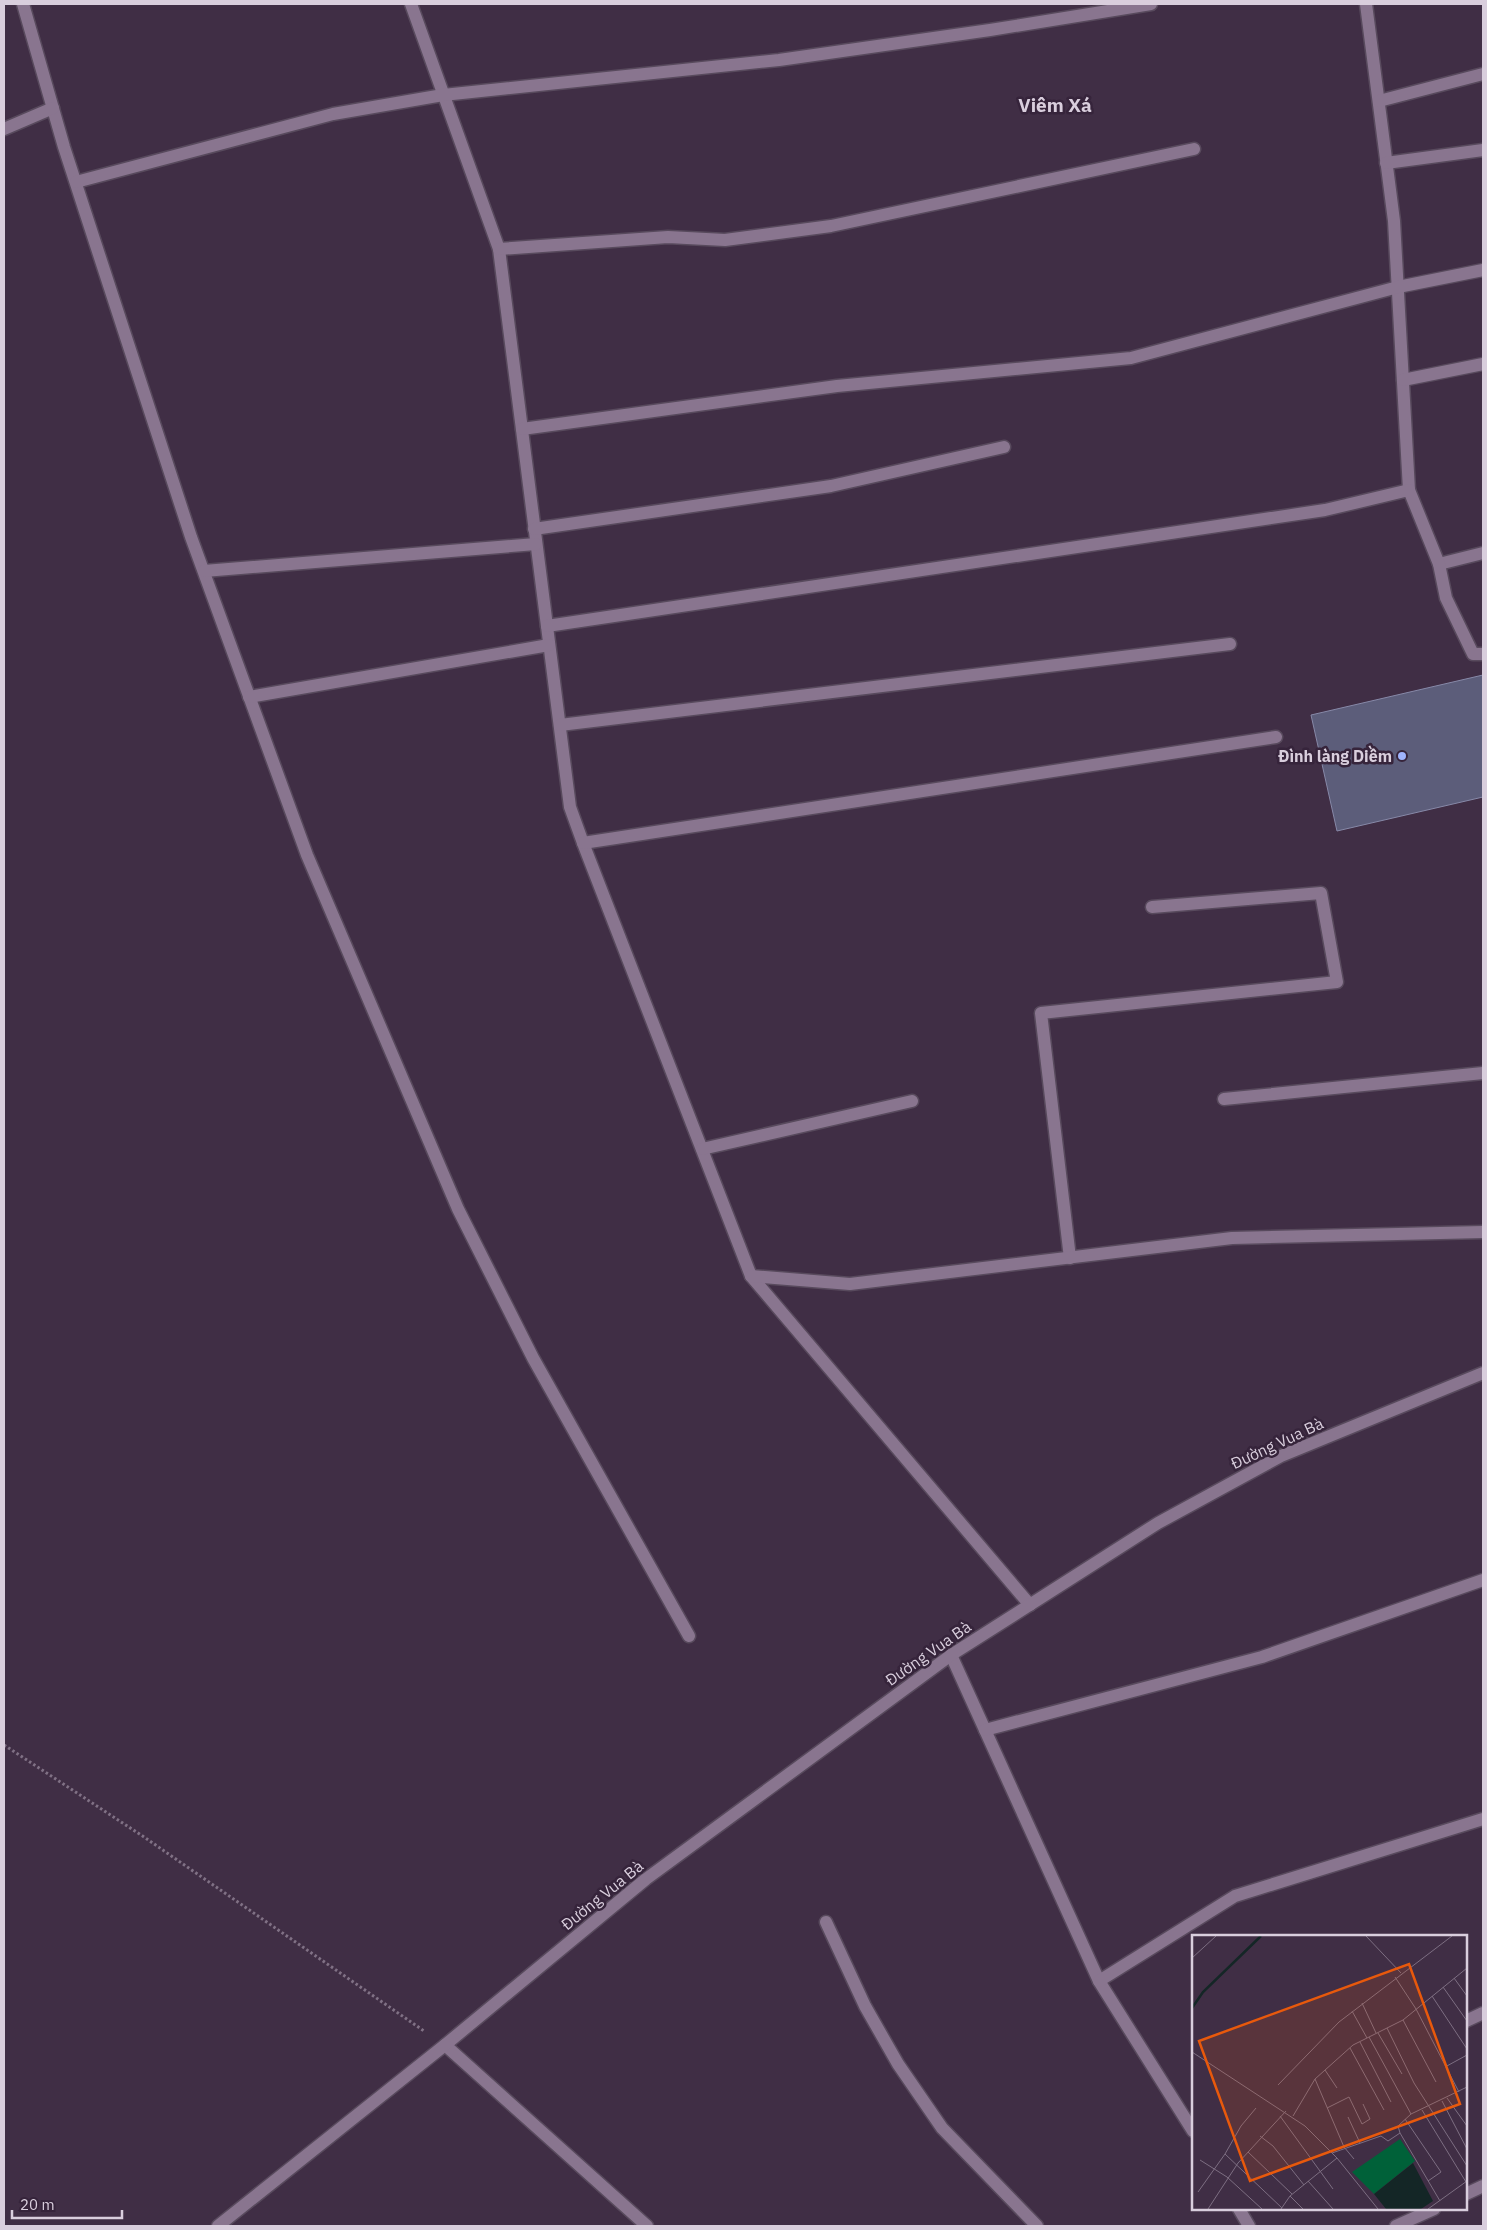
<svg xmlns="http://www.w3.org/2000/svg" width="1487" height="2230" font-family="'IBM Plex Sans',sans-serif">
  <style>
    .building { fill: #5c5d7a; stroke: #8789a8 }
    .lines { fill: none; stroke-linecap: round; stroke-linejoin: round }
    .lane-casing { stroke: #584a5d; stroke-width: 15 }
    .street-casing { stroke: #584a5d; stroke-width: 15 }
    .path { stroke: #807185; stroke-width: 3; stroke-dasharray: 2.5 2.5; stroke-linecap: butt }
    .lane { stroke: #89758f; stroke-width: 12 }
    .street { stroke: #89758f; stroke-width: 12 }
    .poi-dot { fill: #9fb3fd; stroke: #36243b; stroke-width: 2 }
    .labels { text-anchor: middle; stroke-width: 5; stroke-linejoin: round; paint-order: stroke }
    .poi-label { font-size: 16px; font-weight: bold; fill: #d9cedd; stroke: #36243b; text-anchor: end }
    .street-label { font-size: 16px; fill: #d9cedd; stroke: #36243b }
    .quarter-label { font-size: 19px; font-weight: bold; fill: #d9cedd; stroke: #36243b }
    .inset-river { fill: none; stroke: #142626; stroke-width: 2.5 }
    .inset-road { fill: none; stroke: #7d6e82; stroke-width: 1 }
    .view { fill: #e8590c; fill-opacity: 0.15; stroke: #e8590c; stroke-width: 2.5 }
    .inset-edge { fill: none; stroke: #d9cedd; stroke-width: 2.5 }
  </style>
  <rect width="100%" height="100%" fill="#402e45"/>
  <path class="building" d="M 1483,675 L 1483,797 L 1337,831 L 1311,715 Z"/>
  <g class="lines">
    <defs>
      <path id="lane" d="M 445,2045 L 647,2226"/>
      <g id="street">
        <path d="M 23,4 L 64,147 L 191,537 L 307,855 L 458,1209 L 533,1358 L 689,1636"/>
        <path d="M 411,4 L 499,249 L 570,807 L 583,843 L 751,1276 L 1030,1605"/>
        <path d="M 1366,4 L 1394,221 L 1409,490"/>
        <path d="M 1379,101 L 1483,74"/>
        <path d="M 4,129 L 53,108"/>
        <path d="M 1386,163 L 1483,150"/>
        <path d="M 76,182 L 333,114 L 443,95 L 779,60 L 990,30 L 1151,4"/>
        <path d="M 499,249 L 668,237 L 725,240 L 831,226 L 1194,149"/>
        <path d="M 1403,380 L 1483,364"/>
        <path d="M 522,429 L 837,386 L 1131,358 L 1398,287 L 1483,270"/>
        <path d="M 534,529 L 831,486 L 1004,447"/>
        <path d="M 1439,564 L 1483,553"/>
        <path d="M 204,571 L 536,544"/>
        <path d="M 547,626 L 1325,510 L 1409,490 L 1439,564 L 1446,598 L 1473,654 L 1483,654"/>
        <path d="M 249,697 L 549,645"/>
        <path d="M 560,725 L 1230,644"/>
        <path d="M 583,843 L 1276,737"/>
        <path d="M 1224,1099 L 1483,1073"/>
        <path d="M 702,1149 L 912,1101"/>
        <path d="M 1070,1258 L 1041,1013 L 1337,982 L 1321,893 L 1152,907"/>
        <path d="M 751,1276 L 850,1284 L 1232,1238 L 1483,1232"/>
        <path d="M 951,1655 L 1099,1981 L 1193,2131"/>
        <path d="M 985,1730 L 1262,1657 L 1483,1580"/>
        <path d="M 826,1922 L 865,2006 L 898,2064 L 942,2128 L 1037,2226"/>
        <path d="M 1099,1981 L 1235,1896 L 1483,1819"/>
        <path d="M 1466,2021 L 1483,2013"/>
        <path d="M 1466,2194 L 1483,2186"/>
        <path d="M 1239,2209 L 1249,2226"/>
        <path d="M 218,2226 L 445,2045 L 646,1879 L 951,1655 L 1158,1523 L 1281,1456 L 1483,1373"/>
        <path d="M 1396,2226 L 1434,2209"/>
      </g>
    </defs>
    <use href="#lane" class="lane-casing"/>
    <use href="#street" class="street-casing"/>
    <path class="path" d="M 4,1745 L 144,1837 L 424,2031"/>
    <use href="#lane" class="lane"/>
    <use href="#street" class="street"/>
  </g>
  <circle class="poi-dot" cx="1402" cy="756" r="5"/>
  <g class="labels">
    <g class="poi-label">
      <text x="1392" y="762">Đình làng Diềm</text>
    </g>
    <g class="street-label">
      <text transform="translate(1277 1443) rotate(-25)" y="6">Đường Vua Bà</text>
      <text transform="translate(928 1653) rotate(-35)" y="6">Đường Vua Bà</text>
      <text transform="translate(602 1895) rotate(-39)" y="6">Đường Vua Bà</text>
    </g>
    <g class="quarter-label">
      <text x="1055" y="112">Viêm Xá</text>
    </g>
  </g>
  <g transform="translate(1192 1935)">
    <rect width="275" height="275" fill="#402e45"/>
    <path d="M 208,204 L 223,226 L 182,259 L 160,237 Z" fill="#006139"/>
    <path d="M 221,228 L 241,266 L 229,274 L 194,274 L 182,259 Z" fill="#142626"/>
    <path class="inset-river" d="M 0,73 L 11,57 L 69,1"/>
    <path class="inset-road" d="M 174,1 L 209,38M 0,23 L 24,1M 203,42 L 224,74 L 267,157M 262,43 L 275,61M 251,52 L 275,86M 240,61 L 275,114M 170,68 L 184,98M 160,76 L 175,103M 211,85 L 244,147M 195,93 L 222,148 L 275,231M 186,98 L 210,139M 177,102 L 219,179 L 206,191 L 208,198 L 248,266M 168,107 L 199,167M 158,113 L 192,175M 0,117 L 113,191 L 145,223 L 186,274M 253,132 L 275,120M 133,135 L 145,153M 123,144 L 152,212 L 162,224M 86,150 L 147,87 L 260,1M 255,163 L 275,191M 250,166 L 275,214M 135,173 L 157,162 L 170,189 L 178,184 L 171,169M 230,175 L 274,247M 219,179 L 275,152M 88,181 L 141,254M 101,181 L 123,144 L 161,110 L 211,85 L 275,33M 156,182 L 168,208M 213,184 L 249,237 L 236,246M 68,201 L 81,211 L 112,250M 56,217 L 100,259M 140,218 L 189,201 L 196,206 L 208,198M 33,219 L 49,191 L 64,173M 8,225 L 35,242 L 70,274M 116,246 L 141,274M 6,257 L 33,219 L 90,273M 98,261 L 111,274M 16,274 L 46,228 L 94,176M 89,274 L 98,261 L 145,223M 236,274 L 275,246"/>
    <path class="view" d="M 217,29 L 268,169 L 58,246 L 7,106 Z"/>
    <rect width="275" height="275" class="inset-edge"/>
  </g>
  <rect width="1487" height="2230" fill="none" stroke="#d9cedd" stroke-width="10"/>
  <path d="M12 2210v8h110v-8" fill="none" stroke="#d9cedd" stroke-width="2.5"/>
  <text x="20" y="2210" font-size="15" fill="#d9cedd" stroke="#36243b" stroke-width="4" paint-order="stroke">20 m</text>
</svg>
